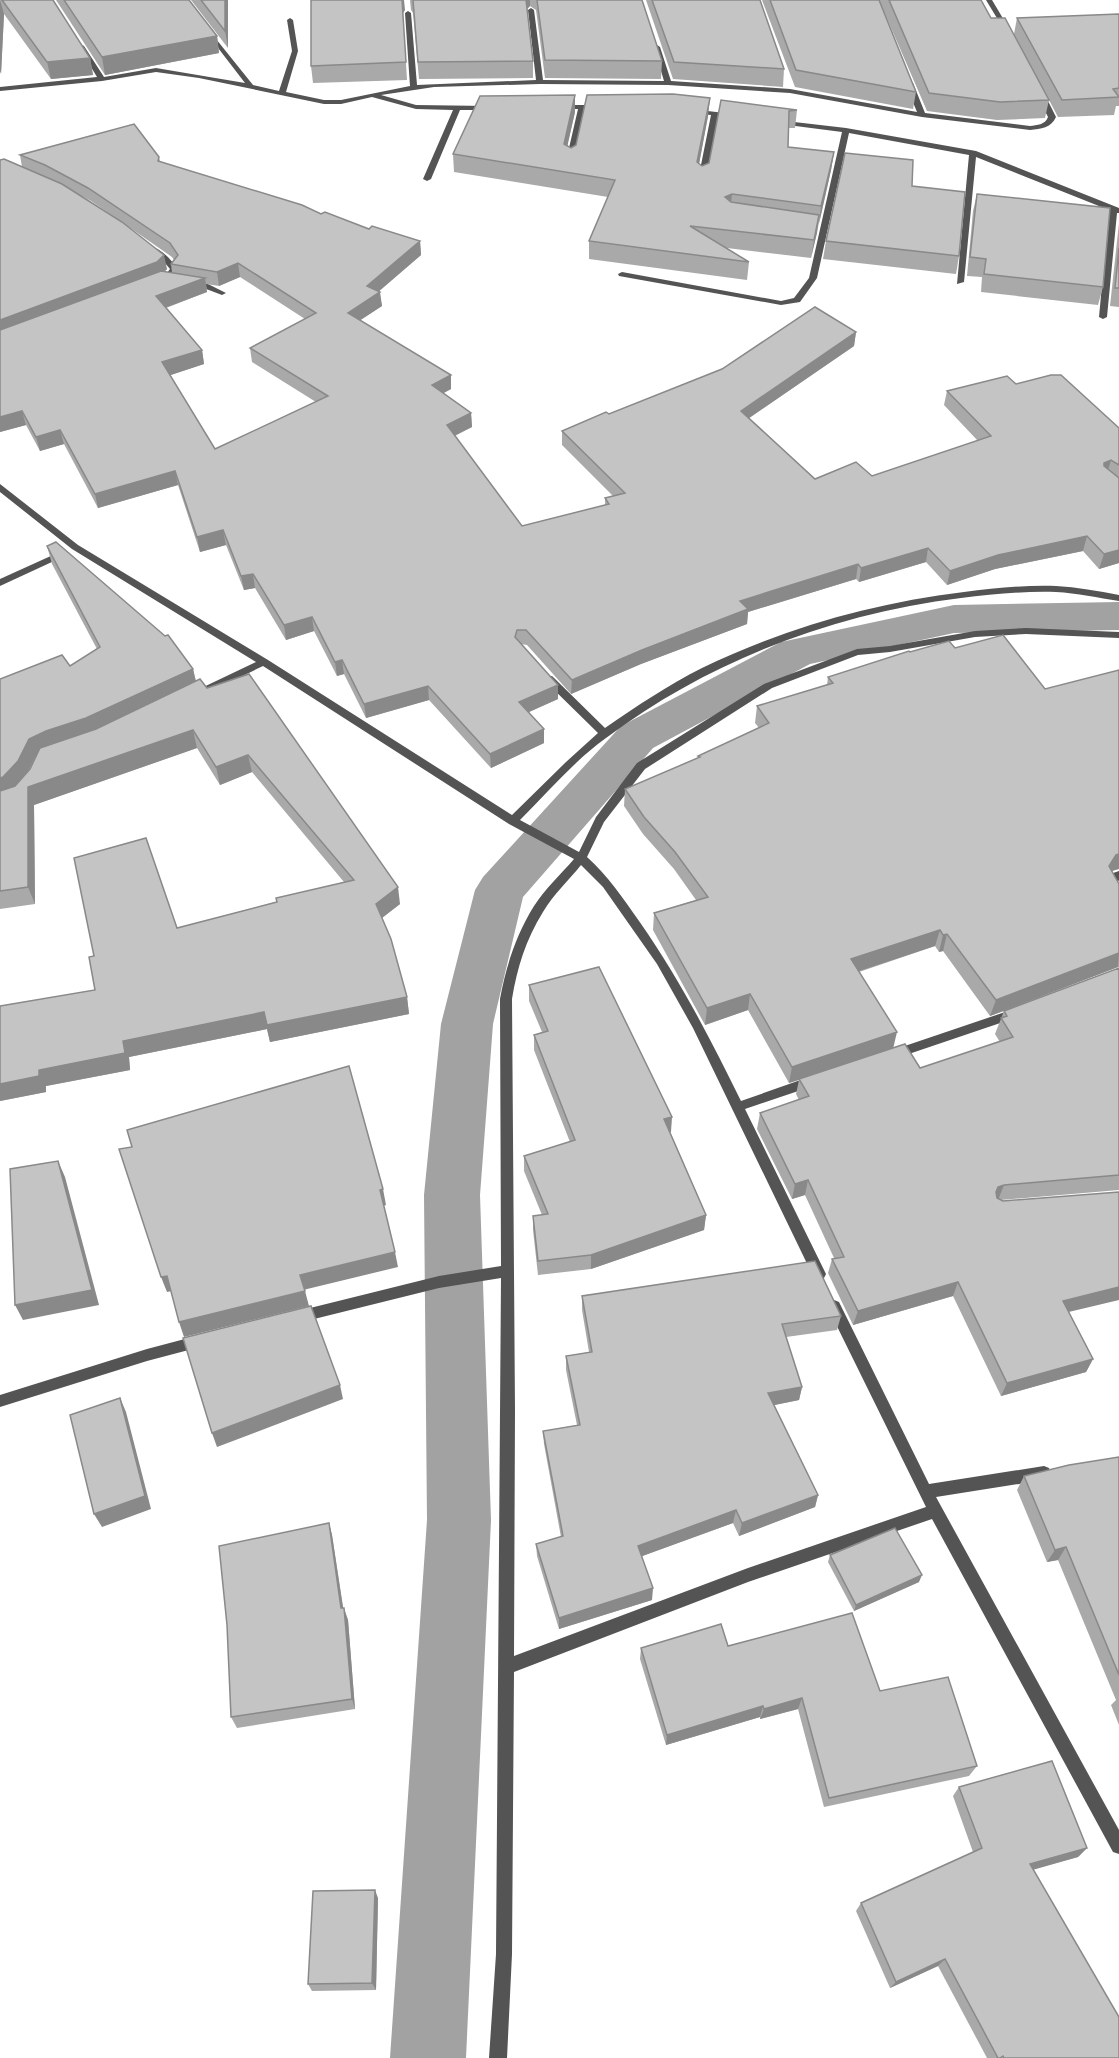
<svg xmlns="http://www.w3.org/2000/svg" width="1119" height="2058" font-family="Helvetica,sans-serif">
  <style>
    .lines { fill: none; stroke-linecap: round; stroke-linejoin: round }
    .canal { fill: #a2a2a2; fill-rule: evenodd }
    .minor { fill: #545454; fill-rule: evenodd }
    .wall { fill: #a9a9a9; fill-rule: evenodd }
    .shaded-wall { fill: #898989 }
    .building { fill: #c4c4c4; stroke: #898989; stroke-width: 1.5 }
  </style>
  <rect width="100%" height="100%" fill="#fff"/>
  <g class="lines">
    <path class="canal" d="M 1119,602 L 1119,630 L 954,633 L 810,664 L 653,748 L 523,897 L 493,1024 L 480,1195 L 491,1520 L 466,2058 L 390,2058 L 427,1520 L 424,1195 L 441,1024 L 475,890 L 483,877 L 621,726 L 781,642 L 954,605 Z"/>
    <g class="minor">
      <path d="M 986,0 L 992,0 L 1011,32 L 1010,33 L 1006,33 Z"/>
      <path d="M 531,8 L 534,10 L 543,80 L 664,81 L 654,47 L 657,45 L 660,47 L 671,81 L 790,89 L 917,112 L 905,83 L 909,81 L 913,83 L 925,113 L 1030,126 C 1037,125 1045,125 1048,117 L 1037,95 L 1041,93 L 1045,95 L 1056,117 C 1051,128 1041,129 1030,130 L 922,117 L 790,93 L 668,85 L 540,84 L 434,87 L 381,95 L 416,105 L 488,106 L 492,108 L 488,110 L 460,110 L 431,179 L 427,181 L 423,179 L 453,110 L 416,109 L 372,97 L 341,104 L 324,104 L 199,78 L 156,72 L 102,81 L 0,91 L 0,87 L 97,77 L 79,47 L 82,45 L 84,46 L 104,77 L 156,68 L 245,83 L 205,31 L 208,29 L 253,85 L 279,91 L 292,51 L 287,20 L 290,18 L 293,20 L 298,51 L 286,92 L 324,100 L 341,100 L 410,86 L 405,13 L 408,11 L 411,13 L 417,85 L 536,80 L 528,10 Z"/>
      <path d="M 556,105 L 599,105 L 603,107 L 599,109 L 585,109 L 573,163 L 566,161 L 578,109 L 556,109 Z"/>
      <path d="M 691,109 L 733,114 L 737,116 L 733,118 L 718,116 L 706,180 L 702,182 L 698,180 L 711,115 L 691,113 Z"/>
      <path d="M 777,120 L 846,128 L 976,151 L 1119,208 L 1119,213 L 1117,213 L 1107,317 L 1103,319 L 1099,317 L 1109,210 L 976,157 L 964,282 L 957,284 L 969,155 L 849,133 L 817,278 L 800,302 L 781,305 L 619,276 L 618,274 L 622,272 L 781,301 L 794,298 L 809,278 L 842,132 L 780,124 L 777,124 Z"/>
      <path d="M 149,247 C 161,247 171,260 178,269 L 171,279 L 164,277 L 170,269 L 165,263 L 149,251 Z"/>
      <path d="M 189,282 L 206,283 L 226,293 L 222,295 L 201,287 L 189,286 Z"/>
      <path d="M 0,484 L 78,545 L 268,660 L 512,815 L 566,762 L 598,733 L 544,680 L 544,676 L 552,676 L 605,728 C 637,706 668,685 702,668 C 785,628 873,603 964,592 C 994,588 1026,585 1056,586 C 1077,587 1098,591 1119,595 L 1119,601 C 1098,598 1077,593 1056,592 C 1025,591 992,594 961,598 C 832,614 709,661 606,738 C 574,761 548,792 520,820 L 579,852 L 596,817 L 637,763 L 764,684 L 857,649 L 890,646 L 975,631 L 1026,628 L 1119,632 L 1119,638 L 1026,634 L 975,637 L 890,652 L 858,655 L 772,688 L 645,769 L 604,822 L 587,857 C 608,876 623,898 639,921 C 679,978 710,1038 741,1101 L 812,1076 L 816,1077 L 818,1081 L 816,1085 L 745,1109 L 826,1274 L 824,1278 L 819,1280 L 814,1278 L 693,1028 L 657,964 L 603,887 L 581,865 C 569,880 553,895 543,912 C 526,939 517,968 512,999 L 515,1410 L 514,1656 L 748,1568 L 926,1507 L 827,1306 L 829,1302 L 834,1300 L 839,1302 L 929,1484 L 1044,1466 L 1049,1468 L 1051,1473 L 1049,1478 L 1044,1480 L 936,1497 L 1119,1830 L 1119,1854 L 1113,1852 L 932,1519 L 748,1582 L 514,1672 L 512,1954 L 507,2058 L 489,2058 L 496,1954 L 501,1278 L 439,1288 L 298,1323 L 293,1321 L 291,1317 L 293,1313 L 298,1311 L 439,1276 L 501,1266 L 500,999 C 506,966 516,935 534,906 C 545,889 561,874 574,859 L 509,824 L 263,666 L 201,696 L 193,696 L 192,694 L 193,692 L 256,662 L 72,549 L 0,492 Z"/>
      <path d="M 64,550 L 69,553 L 67,555 L 0,586 L 0,579 Z"/>
      <path d="M 1119,871 L 1119,880 L 1117,884 L 1119,888 L 1119,902 L 1115,901 L 1105,884 L 1110,874 Z"/>
      <path d="M 1014,1009 L 1018,1011 L 1020,1014 L 1018,1017 L 894,1059 L 890,1057 L 888,1054 L 890,1051 Z"/>
      <path d="M 200,1335 L 205,1337 L 207,1341 L 205,1345 L 200,1347 L 147,1361 L 0,1407 L 0,1395 L 147,1349 Z"/>
    </g>
  </g>
  <g class="wall">
    <path d="M 0,0 L 53,0 L 90,58 L 93,75 L 51,79 L 4,14 L 1,74 Z"/>
    <path d="M 56,0 L 189,0 L 217,36 L 219,53 L 105,75 Z"/>
    <path d="M 191,0 L 228,0 L 228,48 Z"/>
    <path d="M 410,0 L 642,0 L 662,61 L 661,79 L 545,78 L 536,10 L 530,6 L 527,9 L 533,61 L 533,78 L 419,79 L 413,13 L 411,10 Z"/>
    <path d="M 646,0 L 760,0 L 784,69 L 783,87 L 673,79 Z"/>
    <path d="M 762,0 L 879,0 L 916,92 L 913,109 L 795,87 Z"/>
    <path d="M 879,0 L 981,0 L 991,18 L 1014,34 L 1017,18 L 1119,14 L 1119,106 L 1116,106 L 1114,115 L 1058,117 L 1049,100 L 1045,118 L 997,120 L 927,111 Z"/>
    <path d="M 405,10 L 403,13 L 407,80 L 313,83 L 311,66 Z"/>
    <path d="M 721,100 L 797,110 L 795,128 L 789,128 L 788,147 L 834,152 L 831,170 L 811,258 L 727,248 L 749,262 L 747,280 L 589,259 L 589,241 L 608,197 L 454,172 L 453,154 L 575,112 L 567,146 L 571,148 L 708,116 L 699,164 L 702,166 L 709,163 Z"/>
    <path d="M 20,155 L 159,157 L 160,162 L 321,214 L 369,229 L 420,241 L 421,255 L 379,291 L 382,306 L 360,320 L 451,375 L 451,389 L 443,393 L 471,413 L 472,427 L 455,436 L 522,526 L 605,505 L 605,498 L 613,496 L 562,445 L 562,431 L 609,414 L 856,332 L 854,346 L 749,418 L 815,479 L 872,476 L 978,441 L 944,405 L 947,391 L 1016,384 L 1119,428 L 1119,563 L 1099,569 L 1083,551 L 995,569 L 947,585 L 926,562 L 859,582 L 856,579 L 748,612 L 747,624 L 641,664 L 571,694 L 527,645 L 521,644 L 558,685 L 558,699 L 529,712 L 544,743 L 491,768 L 429,700 L 366,718 L 344,674 L 337,676 L 314,631 L 286,640 L 255,588 L 244,590 L 226,545 L 200,552 L 178,485 L 98,508 L 64,444 L 40,451 L 26,425 L 0,432 L 0,160 L 22,167 ZM 80,195 L 91,201 L 116,218 ZM 126,225 L 172,257 L 174,260 L 171,264 L 172,273 L 164,272 L 167,269 ZM 240,277 L 305,319 L 250,348 L 252,362 L 316,402 L 215,449 L 170,375 L 204,364 L 202,350 L 166,308 L 207,292 L 206,284 L 219,286 Z"/>
    <path d="M 912,186 L 959,256 L 956,274 L 823,259 L 826,241 Z"/>
    <path d="M 977,194 L 1103,287 L 1098,305 L 981,292 L 982,277 L 967,276 L 973,211 Z"/>
    <path d="M 1119,223 L 1119,307 L 1110,306 Z"/>
    <path d="M 47,546 L 193,669 L 196,681 L 207,688 L 400,904 L 382,918 L 407,997 L 409,1014 L 270,1042 L 267,1029 L 129,1057 L 130,1070 L 46,1086 L 46,1092 L 0,1101 L 0,1006 L 95,990 L 94,956 L 177,928 L 276,902 L 344,882 L 252,772 L 220,785 L 197,748 L 34,805 L 35,904 L 0,909 L 0,679 L 70,666 L 97,649 L 52,564 Z"/>
    <path d="M 828,677 L 1112,871 L 1119,884 L 1119,967 L 1118,967 L 1027,1002 L 1119,968 L 1119,1190 L 1000,1200 L 1069,1312 L 1093,1359 L 1086,1372 L 1001,1396 L 953,1296 L 853,1325 L 828,1273 L 832,1259 L 834,1258 L 805,1195 L 792,1199 L 757,1129 L 760,1113 L 799,1100 L 796,1094 L 799,1080 L 789,1083 L 748,1010 L 705,1025 L 653,930 L 654,913 L 696,900 L 674,869 L 643,834 L 624,806 L 625,789 L 698,758 L 698,756 L 759,728 L 755,723 L 757,706 L 827,685 ZM 935,946 L 939,952 L 943,951 L 990,1016 L 1004,1011 L 995,1034 L 1000,1042 L 920,1068 L 893,1047 L 859,972 Z"/>
    <path d="M 529,985 L 671,1132 L 670,1132 L 706,1215 L 704,1230 L 591,1269 L 538,1275 L 533,1230 L 533,1216 L 542,1215 L 524,1171 L 524,1156 L 570,1142 L 534,1050 L 534,1035 L 542,1032 L 529,1001 Z"/>
    <path d="M 582,1296 L 841,1316 L 837,1330 L 786,1337 L 802,1387 L 799,1400 L 774,1405 L 818,1495 L 815,1507 L 739,1536 L 733,1523 L 642,1556 L 652,1600 L 559,1629 L 537,1556 L 536,1544 L 561,1537 L 544,1444 L 543,1431 L 577,1425 L 566,1370 L 566,1356 L 589,1352 L 582,1310 Z"/>
    <path d="M 1119,1457 L 1119,1725 L 1111,1705 L 1116,1700 L 1058,1560 L 1047,1562 L 1017,1490 L 1024,1476 Z"/>
    <path d="M 329,1523 L 332,1535 L 343,1608 L 348,1620 L 355,1709 L 237,1728 L 231,1717 Z"/>
    <path d="M 830,1555 L 919,1582 L 854,1611 L 828,1562 Z"/>
    <path d="M 728,1646 L 880,1691 L 977,1766 L 969,1776 L 824,1807 L 798,1709 L 760,1719 L 760,1717 L 666,1745 L 640,1659 L 641,1648 Z"/>
    <path d="M 959,1787 L 1087,1848 L 1078,1857 L 1033,1869 L 1119,2058 L 987,2058 L 938,1966 L 890,1988 L 856,1911 L 861,1903 L 973,1852 L 953,1796 Z"/>
    <path d="M 378,1898 L 376,1990 L 312,1991 L 308,1984 Z"/>
  </g>
  <g class="shaded-wall">
    <path d="M 0,0 L 4,14 L 1,74 L 0,71 Z"/>
    <path d="M 225,0 L 228,0 L 228,48 L 225,31 Z"/>
    <path d="M 402,0 L 404,0 L 405,10 L 403,13 Z"/>
    <path d="M 526,0 L 530,0 L 530,6 L 526,10 Z"/>
    <path d="M 217,36 L 219,53 L 105,75 L 102,57 Z"/>
    <path d="M 90,58 L 93,75 L 51,79 L 47,62 Z"/>
    <path d="M 575,95 L 575,112 L 564,161 L 564,144 Z"/>
    <path d="M 710,98 L 708,116 L 696,180 L 697,162 Z"/>
    <path d="M 834,152 L 831,170 L 819,224 L 821,206 Z"/>
    <path d="M 732,194 L 730,212 L 725,197 Z"/>
    <path d="M 819,215 L 817,233 L 811,258 L 814,240 Z"/>
    <path d="M 420,241 L 421,255 L 370,299 L 380,292 L 382,306 L 350,327 L 348,313 L 367,286 Z"/>
    <path d="M 164,255 L 167,269 L 160,276 L 0,336 L 0,320 Z"/>
    <path d="M 238,263 L 240,277 L 219,286 L 217,272 Z"/>
    <path d="M 205,278 L 207,292 L 159,310 L 156,296 Z"/>
    <path d="M 856,332 L 854,346 L 739,425 L 741,411 Z"/>
    <path d="M 202,350 L 204,364 L 165,377 L 162,362 Z"/>
    <path d="M 451,375 L 451,389 L 433,399 L 432,385 Z"/>
    <path d="M 22,411 L 26,425 L 0,432 L 0,417 Z"/>
    <path d="M 471,413 L 472,427 L 447,439 L 447,425 Z"/>
    <path d="M 60,430 L 64,444 L 40,451 L 36,437 Z"/>
    <path d="M 1111,460 L 1107,474 L 1100,477 L 1104,463 Z"/>
    <path d="M 175,471 L 178,485 L 98,508 L 95,494 Z"/>
    <path d="M 223,530 L 226,545 L 200,552 L 197,537 Z"/>
    <path d="M 1087,536 L 1083,551 L 995,569 L 947,585 L 950,571 L 998,555 Z"/>
    <path d="M 928,548 L 926,562 L 859,582 L 861,568 Z"/>
    <path d="M 1119,550 L 1119,563 L 1099,569 L 1104,554 Z"/>
    <path d="M 858,564 L 856,579 L 748,612 L 747,624 L 641,664 L 571,694 L 572,680 L 740,601 Z"/>
    <path d="M 253,574 L 255,588 L 244,590 L 241,576 Z"/>
    <path d="M 312,617 L 314,631 L 286,640 L 284,625 Z"/>
    <path d="M 342,660 L 344,674 L 337,676 L 335,662 Z"/>
    <path d="M 193,669 L 197,687 L 51,749 L 35,757 L 24,779 L 0,799 L 0,778 L 29,739 L 46,731 Z"/>
    <path d="M 558,685 L 558,699 L 520,716 L 519,702 Z"/>
    <path d="M 428,686 L 429,700 L 366,718 L 364,704 Z"/>
    <path d="M 544,729 L 544,743 L 491,768 L 490,754 Z"/>
    <path d="M 193,730 L 197,748 L 34,805 L 35,904 L 28,887 L 28,787 Z"/>
    <path d="M 248,755 L 252,772 L 220,785 L 216,767 Z"/>
    <path d="M 1119,854 L 1119,869 L 1109,872 L 1109,866 L 1116,855 Z"/>
    <path d="M 398,887 L 400,904 L 378,921 L 376,904 Z"/>
    <path d="M 940,930 L 935,946 L 847,975 L 851,959 Z"/>
    <path d="M 947,934 L 943,951 L 939,952 L 943,935 Z"/>
    <path d="M 1119,953 L 1118,967 L 990,1016 L 996,1000 Z"/>
    <path d="M 750,994 L 748,1010 L 705,1025 L 707,1008 Z"/>
    <path d="M 407,997 L 409,1014 L 270,1042 L 267,1029 L 129,1057 L 130,1070 L 46,1086 L 46,1092 L 0,1101 L 0,1084 L 123,1041 L 264,1012 Z"/>
    <path d="M 897,1032 L 893,1049 L 789,1083 L 792,1067 Z"/>
    <path d="M 672,1117 L 671,1132 L 663,1134 L 664,1119 Z"/>
    <path d="M 58,1161 L 65,1177 L 99,1305 L 23,1320 L 15,1305 Z"/>
    <path d="M 808,1180 L 805,1195 L 792,1199 L 795,1184 Z"/>
    <path d="M 1004,1185 L 998,1200 L 992,1202 L 998,1187 Z"/>
    <path d="M 383,1189 L 386,1205 L 383,1206 L 380,1190 Z"/>
    <path d="M 706,1215 L 704,1230 L 591,1269 L 591,1255 Z"/>
    <path d="M 395,1252 L 398,1267 L 303,1290 L 300,1275 Z"/>
    <path d="M 167,1276 L 172,1291 L 167,1292 L 161,1277 Z"/>
    <path d="M 958,1282 L 953,1296 L 853,1325 L 858,1311 Z"/>
    <path d="M 1119,1287 L 1119,1300 L 1056,1315 L 1063,1301 Z"/>
    <path d="M 305,1291 L 309,1306 L 184,1337 L 179,1322 Z"/>
    <path d="M 1093,1359 L 1086,1372 L 1001,1396 L 1007,1383 Z"/>
    <path d="M 340,1385 L 343,1399 L 217,1447 L 212,1433 Z"/>
    <path d="M 802,1387 L 799,1400 L 765,1407 L 768,1393 Z"/>
    <path d="M 120,1398 L 126,1412 L 151,1509 L 102,1527 L 94,1514 Z"/>
    <path d="M 818,1495 L 815,1507 L 739,1536 L 742,1523 Z"/>
    <path d="M 736,1510 L 733,1523 L 637,1558 L 638,1546 Z"/>
    <path d="M 329,1523 L 332,1535 L 345,1620 L 341,1608 Z"/>
    <path d="M 1066,1547 L 1058,1560 L 1047,1562 L 1055,1550 Z"/>
    <path d="M 922,1575 L 919,1582 L 854,1611 L 856,1605 Z"/>
    <path d="M 653,1588 L 652,1600 L 559,1629 L 559,1618 Z"/>
    <path d="M 344,1608 L 348,1620 L 355,1709 L 352,1699 Z"/>
    <path d="M 802,1698 L 798,1709 L 760,1719 L 764,1709 Z"/>
    <path d="M 763,1706 L 760,1717 L 666,1745 L 667,1735 Z"/>
    <path d="M 1087,1848 L 1078,1857 L 1022,1873 L 1030,1864 Z"/>
    <path d="M 375,1890 L 378,1898 L 376,1990 L 372,1983 Z"/>
    <path d="M 945,1959 L 938,1966 L 890,1988 L 896,1982 Z"/>
  </g>
  <g class="building">
    <path d="M 2,0 L 53,0 L 90,58 L 47,62 Z"/>
    <path d="M 64,0 L 189,0 L 217,36 L 102,57 Z"/>
    <path d="M 201,0 L 225,0 L 225,31 Z"/>
    <path d="M 311,0 L 402,0 L 406,62 L 311,66 Z"/>
    <path d="M 413,0 L 526,0 L 533,61 L 418,62 Z"/>
    <path d="M 537,0 L 642,0 L 662,61 L 545,60 Z"/>
    <path d="M 652,0 L 760,0 L 784,69 L 674,62 Z"/>
    <path d="M 770,0 L 879,0 L 916,92 L 796,70 Z"/>
    <path d="M 889,0 L 981,0 L 991,18 L 1005,18 L 1049,100 L 1000,102 L 929,93 Z"/>
    <path d="M 1119,14 L 1119,88 L 1113,89 L 1119,97 L 1062,100 L 1017,18 Z"/>
    <path d="M 673,94 L 710,98 L 697,162 L 702,166 L 709,163 L 721,100 L 797,110 L 789,111 L 788,147 L 834,152 L 821,206 L 732,194 L 725,197 L 731,202 L 819,215 L 814,240 L 690,226 L 749,262 L 589,241 L 615,180 L 453,154 L 480,96 L 575,95 L 564,144 L 571,148 L 576,145 L 587,95 Z"/>
    <path d="M 134,124 L 159,157 L 158,161 L 302,205 L 321,214 L 325,212 L 369,229 L 372,226 L 420,241 L 367,286 L 380,292 L 348,313 L 451,375 L 432,385 L 471,413 L 447,425 L 522,526 L 609,504 L 605,498 L 625,493 L 562,431 L 606,412 L 609,414 L 722,369 L 815,307 L 856,332 L 741,411 L 815,479 L 856,462 L 872,476 L 991,436 L 947,391 L 1007,376 L 1016,384 L 1051,375 L 1061,375 L 1119,428 L 1119,465 L 1111,460 L 1104,463 L 1104,466 L 1119,478 L 1119,550 L 1104,554 L 1087,536 L 998,555 L 950,571 L 928,548 L 861,568 L 858,564 L 740,601 L 748,609 L 642,650 L 572,680 L 526,630 L 517,630 L 515,637 L 558,685 L 519,702 L 544,729 L 490,754 L 428,686 L 364,704 L 342,660 L 335,662 L 312,617 L 284,625 L 253,574 L 241,576 L 223,530 L 197,537 L 175,471 L 95,494 L 60,430 L 36,437 L 22,411 L 0,417 L 0,330 L 161,271 L 205,278 L 156,296 L 202,350 L 162,362 L 215,449 L 328,396 L 250,348 L 316,313 L 238,263 L 217,272 L 171,264 L 178,255 L 170,243 L 88,188 L 45,165 L 20,155 Z"/>
    <path d="M 845,153 L 913,160 L 912,186 L 965,192 L 959,256 L 826,241 Z"/>
    <path d="M 4,159 L 62,184 L 122,222 L 164,255 L 157,262 L 0,320 L 0,160 Z"/>
    <path d="M 977,194 L 1110,208 L 1103,287 L 984,274 L 986,259 L 970,257 Z"/>
    <path d="M 1119,248 L 1119,288 L 1115,288 Z"/>
    <path d="M 56,542 L 165,636 L 168,635 L 193,669 L 86,718 L 46,731 L 29,739 L 18,761 L 3,777 L 0,778 L 0,679 L 62,655 L 70,666 L 100,647 L 47,546 Z"/>
    <path d="M 1003,635 L 1045,689 L 1119,670 L 1119,854 L 1116,855 L 1109,866 L 1119,884 L 1119,953 L 996,1000 L 947,934 L 943,935 L 940,930 L 851,959 L 897,1032 L 792,1067 L 750,994 L 707,1008 L 654,913 L 708,897 L 675,852 L 644,817 L 625,789 L 700,757 L 698,756 L 769,723 L 757,706 L 833,683 L 828,677 L 909,651 L 910,652 L 949,641 L 955,648 Z"/>
    <path d="M 249,674 L 398,887 L 376,904 L 391,939 L 407,997 L 267,1025 L 264,1012 L 123,1041 L 125,1053 L 39,1070 L 39,1076 L 0,1084 L 0,1006 L 95,990 L 89,957 L 94,956 L 74,858 L 146,838 L 177,928 L 277,902 L 276,898 L 354,880 L 248,755 L 216,767 L 193,730 L 28,787 L 28,887 L 0,891 L 0,791 L 15,786 L 30,769 L 40,748 L 96,729 L 200,679 L 207,688 Z"/>
    <path d="M 599,967 L 672,1117 L 664,1119 L 706,1215 L 591,1255 L 538,1261 L 533,1216 L 548,1214 L 524,1156 L 575,1140 L 534,1035 L 548,1031 L 529,985 Z"/>
    <path d="M 1119,968 L 1119,1175 L 1004,1185 L 998,1187 L 996,1192 L 997,1198 L 1003,1201 L 1119,1192 L 1119,1287 L 1063,1301 L 1093,1359 L 1007,1383 L 958,1282 L 858,1311 L 832,1259 L 844,1257 L 808,1180 L 795,1184 L 760,1113 L 809,1096 L 799,1079 L 905,1044 L 920,1068 L 1013,1037 L 1001,1018 L 1007,1016 L 1004,1011 Z"/>
    <path d="M 349,1066 L 383,1189 L 380,1190 L 395,1252 L 300,1275 L 305,1291 L 179,1322 L 167,1276 L 161,1277 L 119,1149 L 132,1147 L 127,1130 Z"/>
    <path d="M 58,1161 L 92,1290 L 15,1305 L 10,1169 Z"/>
    <path d="M 815,1261 L 841,1316 L 782,1324 L 802,1387 L 768,1393 L 818,1495 L 742,1523 L 736,1510 L 638,1546 L 653,1588 L 559,1618 L 536,1544 L 563,1536 L 543,1431 L 580,1425 L 566,1356 L 592,1352 L 582,1296 Z"/>
    <path d="M 311,1306 L 340,1385 L 212,1433 L 183,1338 Z"/>
    <path d="M 120,1398 L 145,1496 L 94,1514 L 70,1415 Z"/>
    <path d="M 1119,1457 L 1119,1675 L 1066,1547 L 1055,1550 L 1024,1476 L 1069,1465 Z"/>
    <path d="M 329,1523 L 341,1608 L 344,1608 L 352,1699 L 231,1717 L 227,1625 L 219,1546 Z"/>
    <path d="M 895,1528 L 922,1575 L 856,1605 L 830,1555 Z"/>
    <path d="M 852,1613 L 880,1691 L 948,1677 L 977,1766 L 829,1798 L 802,1698 L 764,1709 L 763,1706 L 667,1735 L 641,1648 L 721,1624 L 728,1646 Z"/>
    <path d="M 1052,1761 L 1087,1848 L 1030,1864 L 1119,2017 L 1119,2058 L 1004,2058 L 1003,2056 L 1000,2058 L 998,2058 L 945,1959 L 896,1982 L 861,1903 L 982,1848 L 959,1787 Z"/>
    <path d="M 375,1890 L 372,1983 L 308,1984 L 313,1891 Z"/>
  </g>
</svg>
